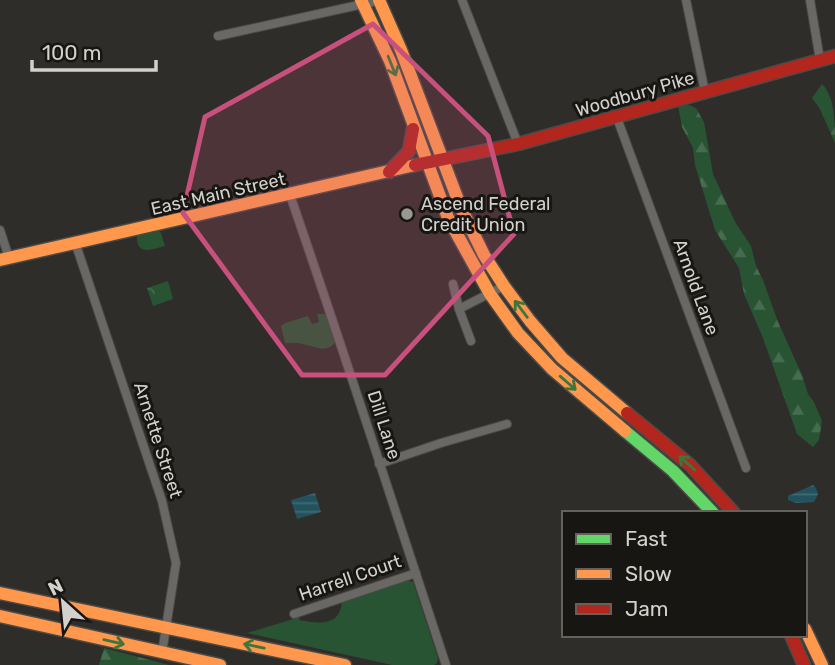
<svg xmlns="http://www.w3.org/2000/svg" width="835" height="665" font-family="Rubik,sans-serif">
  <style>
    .grass { fill: #285434 }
    .forest { fill: url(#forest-firs) }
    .park { fill: url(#park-crowns) }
    .water { fill: url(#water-rules) }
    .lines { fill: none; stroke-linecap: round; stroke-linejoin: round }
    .street-casing { stroke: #4c4a46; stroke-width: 10 }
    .fast-casing { stroke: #4c4a46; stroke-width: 15 }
    .slow-casing { stroke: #4c4a46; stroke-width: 15 }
    .jam-casing { stroke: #4c4a46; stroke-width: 15 }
    .street { stroke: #6a6865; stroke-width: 8 }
    .fast { stroke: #63d668; stroke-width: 12 }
    .slow { stroke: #ff974d; stroke-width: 12 }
    .jam { stroke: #b3261e; stroke-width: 12 }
    .oneway { stroke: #3d763d }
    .marked { fill: #c7507d; fill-opacity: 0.2; stroke: #c7507d; stroke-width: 5; stroke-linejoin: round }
    .poi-dot { fill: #999893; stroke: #171612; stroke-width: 2.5 }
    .labels { text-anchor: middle; stroke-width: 6; stroke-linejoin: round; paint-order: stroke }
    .street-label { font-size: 18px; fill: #d3d1cc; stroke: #171612 }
    .poi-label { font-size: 18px; fill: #d3d1cc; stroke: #171612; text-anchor: start }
  </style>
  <defs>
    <pattern id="forest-firs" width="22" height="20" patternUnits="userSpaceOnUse" patternTransform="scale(1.75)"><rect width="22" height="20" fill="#285434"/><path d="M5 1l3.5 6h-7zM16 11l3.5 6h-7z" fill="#466c50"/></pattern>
    <pattern id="park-crowns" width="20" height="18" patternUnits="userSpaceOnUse" patternTransform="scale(1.75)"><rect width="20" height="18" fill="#285434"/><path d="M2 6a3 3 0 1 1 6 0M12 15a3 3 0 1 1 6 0" fill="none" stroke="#466c50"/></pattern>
    <pattern id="water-rules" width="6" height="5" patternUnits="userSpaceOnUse" patternTransform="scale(1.75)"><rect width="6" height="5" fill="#22525e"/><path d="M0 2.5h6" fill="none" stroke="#416a74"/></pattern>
  </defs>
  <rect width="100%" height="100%" fill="#2e2d29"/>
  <g class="grass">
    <path d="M 157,229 L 161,233 L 165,246 C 151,250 135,256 137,234 Z"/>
    <path d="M 317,314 L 324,314 L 326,316 L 335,343 C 324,354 315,346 302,344 C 297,342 291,344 285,343 L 281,326 L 285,323 L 308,316 L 312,324 L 319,322 Z"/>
    <path d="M 404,580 L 413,582 L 438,658 L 437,663 L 434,665 L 392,665 L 247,633 L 300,617 L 299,620 C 318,623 339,628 342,602 Z"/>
  </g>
  <g class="forest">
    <path d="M 822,84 C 835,97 835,124 835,143 L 820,109 L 812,98 Z"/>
    <path d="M 689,105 L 696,108 L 704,122 L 713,174 L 735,222 L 751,246 L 756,266 L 763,280 L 778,322 L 802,375 L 808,394 L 814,402 L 822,421 L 819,440 L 813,447 L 797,434 L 763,338 L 744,294 L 739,268 L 715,230 L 695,165 L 693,148 L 682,127 L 678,106 Z"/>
    <path d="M 104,648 L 169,665 L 99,665 Z"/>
  </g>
  <path class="park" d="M 168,281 L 173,299 L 153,306 L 147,288 Z"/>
  <g class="water">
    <path d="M 813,485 L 816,488 L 818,494 L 814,502 L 796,503 L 788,500 L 788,496 Z"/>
    <path d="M 315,493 L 321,512 L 297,519 L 291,500 Z"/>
  </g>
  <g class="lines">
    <defs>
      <g id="street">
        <path d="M 462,0 L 518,144"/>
        <path d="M 686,0 L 705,92"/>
        <path d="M 810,0 L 820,60"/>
        <path d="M 218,36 L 381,0"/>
        <path d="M 617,118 L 746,468"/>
        <path d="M 290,195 C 344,351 394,508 446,665"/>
        <path d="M 0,230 L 9,258"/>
        <path d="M 75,242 L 162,501 L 176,563 L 162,653"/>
        <path d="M 453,284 L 459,309 L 471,341"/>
        <path d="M 459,309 L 504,286"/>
        <path d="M 379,464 L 441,443 L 507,424"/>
        <path d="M 294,614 L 416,573"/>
      </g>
      <path id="fast" d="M 625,431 L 673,471 L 713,513"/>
      <g id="slow">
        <path d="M 361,0 L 390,61 L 448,218 L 490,294 L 518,333 L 552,369 L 625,431"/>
        <path d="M 379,0 L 401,50 L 461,208 L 484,255 L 504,286 L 530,321 L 562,358 L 627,413"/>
        <path d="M 0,260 L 415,165"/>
        <path d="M 0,593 L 345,665"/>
        <path d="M 0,616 L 220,665"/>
        <path d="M 805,629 L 822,665"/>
      </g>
      <g id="jam">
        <path d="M 415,165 L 518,144 L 835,56"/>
        <path d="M 389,172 L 409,151 L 413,129"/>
        <path d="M 627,413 L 690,465 L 734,513"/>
        <path d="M 791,635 L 804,665"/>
      </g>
    </defs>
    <use href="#street" class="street-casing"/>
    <use href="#fast" class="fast-casing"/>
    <use href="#slow" class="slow-casing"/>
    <use href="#jam" class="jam-casing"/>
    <use href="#street" class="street"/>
    <use href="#fast" class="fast"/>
    <use href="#slow" class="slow"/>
    <use href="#jam" class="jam"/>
  </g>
  <defs><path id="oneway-shaft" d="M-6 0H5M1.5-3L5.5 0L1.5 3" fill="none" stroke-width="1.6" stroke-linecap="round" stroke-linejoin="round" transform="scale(1.75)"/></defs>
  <g class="oneway">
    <use href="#oneway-shaft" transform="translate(392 66) rotate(68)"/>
    <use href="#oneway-shaft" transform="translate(521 309) rotate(-127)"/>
    <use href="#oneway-shaft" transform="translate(568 383) rotate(41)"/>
    <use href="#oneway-shaft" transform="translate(687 463) rotate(-138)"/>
    <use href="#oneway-shaft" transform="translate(114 642) rotate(13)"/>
    <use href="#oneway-shaft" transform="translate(254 646) rotate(-168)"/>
  </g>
  <path class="marked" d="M 373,24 L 488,136 L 514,234 L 385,375 L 302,375 L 183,213 L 205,117 Z"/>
  <circle class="poi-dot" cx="407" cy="214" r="7"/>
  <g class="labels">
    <g class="street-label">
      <text transform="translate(635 94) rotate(-16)" y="6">Woodbury Pike</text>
      <text transform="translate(218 194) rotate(-13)" y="6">East Main Street</text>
      <text transform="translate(696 287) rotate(70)" y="6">Arnold Lane</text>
      <text transform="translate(384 425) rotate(72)" y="6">Dill Lane</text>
      <text transform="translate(158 440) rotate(72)" y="6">Arnette Street</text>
      <text transform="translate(350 578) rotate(-19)" y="6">Harrell Court</text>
    </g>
    <g class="poi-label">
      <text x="421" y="210">Ascend Federal<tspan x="421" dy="21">Credit Union</tspan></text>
    </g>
  </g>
  <rect x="562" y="511" width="245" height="126" fill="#171612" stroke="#62615c" stroke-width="2"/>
  <rect x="576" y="534" width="35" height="10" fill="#63d668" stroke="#62615c" stroke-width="2"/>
  <text x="625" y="546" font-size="21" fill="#d3d1cc">Fast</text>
  <rect x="576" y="569" width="35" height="10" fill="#ff974d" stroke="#62615c" stroke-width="2"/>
  <text x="625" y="581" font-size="21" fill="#d3d1cc">Slow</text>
  <rect x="576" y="604" width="35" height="10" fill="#b3261e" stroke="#62615c" stroke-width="2"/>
  <text x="625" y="616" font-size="21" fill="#d3d1cc">Jam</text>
  <g transform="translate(63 602) rotate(333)" stroke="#171612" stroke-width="5" paint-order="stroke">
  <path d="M0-5L12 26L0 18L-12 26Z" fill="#d3d1cc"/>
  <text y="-10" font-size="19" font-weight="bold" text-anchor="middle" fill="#d3d1cc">N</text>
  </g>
  <path d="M32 60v10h124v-10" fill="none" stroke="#d3d1cc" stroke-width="3.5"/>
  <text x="42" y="60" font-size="21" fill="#d3d1cc" stroke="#171612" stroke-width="5" paint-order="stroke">100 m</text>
</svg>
